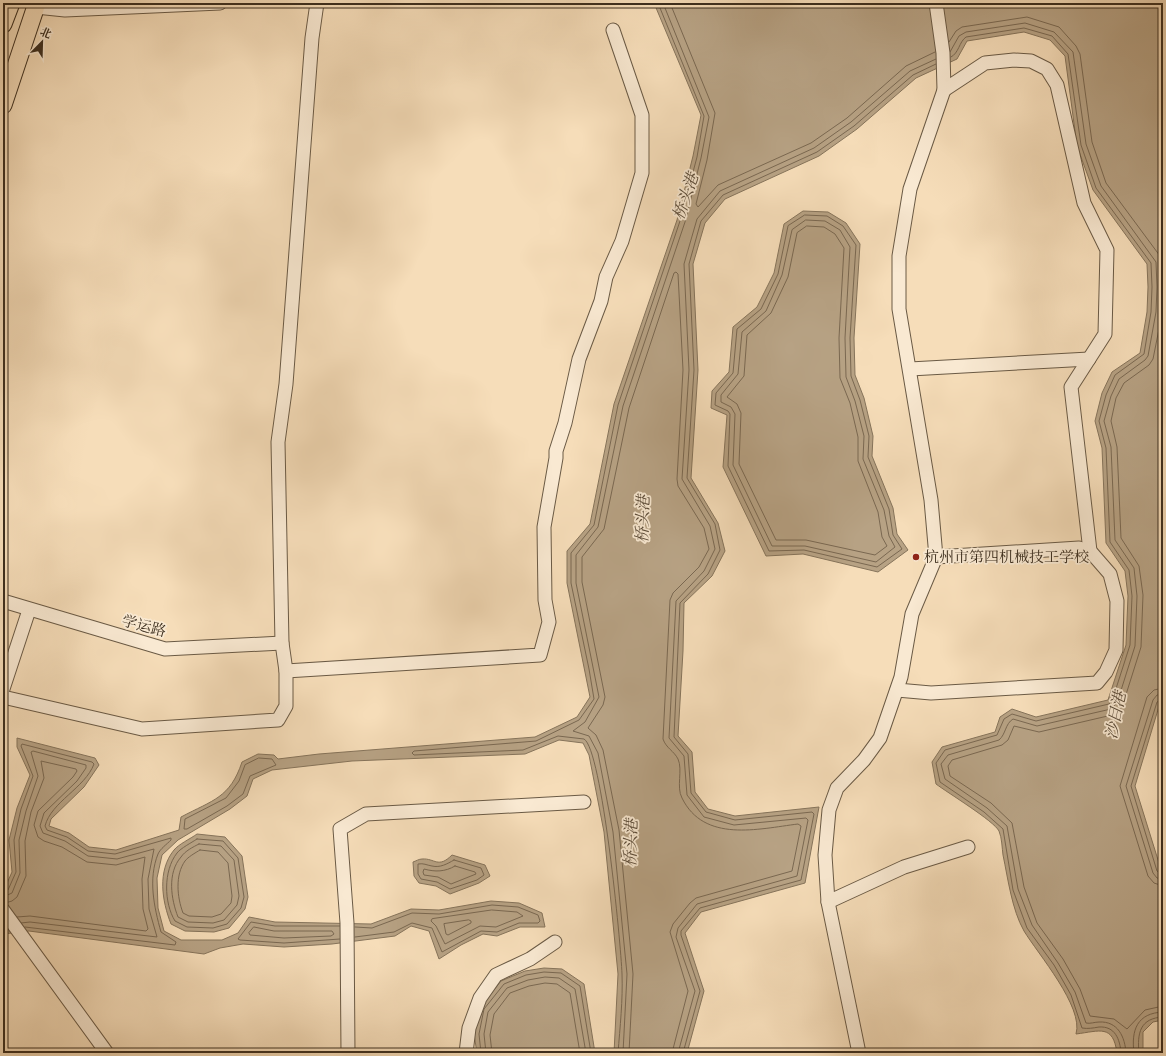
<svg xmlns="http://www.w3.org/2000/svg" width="1166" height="1056" font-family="'IM FELL French Canon','Noto Serif SC',serif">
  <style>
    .water { fill: #b7a284; stroke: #86745b }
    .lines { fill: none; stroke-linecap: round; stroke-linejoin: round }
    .shore { stroke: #7a6851; stroke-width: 1 }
    .minor-casing { stroke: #6a5a45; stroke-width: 15 }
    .major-casing { stroke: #3c2e1e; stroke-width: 19 }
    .minor { stroke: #f9e9d2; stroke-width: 13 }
    .major { stroke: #f6ddb9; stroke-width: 17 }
    .poi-dot { fill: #8f2418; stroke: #f9e9d2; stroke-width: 1.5 }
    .labels { text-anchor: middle; stroke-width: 3.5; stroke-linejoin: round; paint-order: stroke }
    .poi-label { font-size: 15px; fill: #3c2e1e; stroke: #f9e9d2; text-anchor: start }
    .street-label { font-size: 15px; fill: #3c2e1e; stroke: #f9e9d2 }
    .water-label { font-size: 16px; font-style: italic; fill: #5b4b38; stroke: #f9e9d2 }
  </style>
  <rect width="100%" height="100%" fill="#f6ddb9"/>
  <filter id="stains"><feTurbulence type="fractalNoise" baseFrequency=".005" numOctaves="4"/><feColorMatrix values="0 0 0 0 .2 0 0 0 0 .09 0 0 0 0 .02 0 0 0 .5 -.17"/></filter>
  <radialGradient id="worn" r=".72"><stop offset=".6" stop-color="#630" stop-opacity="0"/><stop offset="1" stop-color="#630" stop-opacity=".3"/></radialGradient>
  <g class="water">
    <path d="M 654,3 L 1163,3 L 1163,693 L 1135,786 L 1163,876 L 1163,1020 L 1153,1022 L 1143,1032 L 1143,1053 L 1117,1053 C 1113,1024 1100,1031 1076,1034 C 1084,1007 1038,954 1024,931 C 1012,910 1008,879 1003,855 C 1002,848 1002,838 999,831 C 994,821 948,793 936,784 L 932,762 L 942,747 L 995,732 L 1000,717 L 1012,709 L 1036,717 L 1108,700 L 1126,645 L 1128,596 L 1125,571 L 1106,543 L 1102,448 L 1095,421 L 1102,393 L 1112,372 L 1140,353 L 1147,312 L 1148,287 L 1147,264 L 1093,190 L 1077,146 L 1065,56 L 1050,40 L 1024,32 L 967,41 L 957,59 L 916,78 L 857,129 L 819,156 L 725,199 L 705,223 L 693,264 L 698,370 L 691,478 L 718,523 L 725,551 L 712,576 L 684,603 L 683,651 L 678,736 L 692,752 L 695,792 L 708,809 L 735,816 L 819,807 L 805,883 L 701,912 L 685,933 L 704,991 L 687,1053 L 614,1053 L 618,974 L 604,832 L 589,755 L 583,743 L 559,740 L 525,754 L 352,761 L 272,770 L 253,779 L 247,796 L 230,809 L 178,840 L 162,855 L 157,878 L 158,908 L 164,931 L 181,940 L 222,940 L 238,933 L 249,917 L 275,922 L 371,924 L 411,909 L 439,910 L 491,901 L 519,903 L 542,913 L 545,927 L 520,927 L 497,936 L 483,934 L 461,945 L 439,959 L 429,931 L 411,926 L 395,936 L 332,944 L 284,947 L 243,944 L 220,948 L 204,954 L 29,931 L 3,934 L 3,892 L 12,872 L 9,840 L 17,808 L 30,775 L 17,747 L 17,738 L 95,758 L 99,765 L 84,787 L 51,819 L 49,826 L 69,833 L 89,847 L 116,850 L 179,830 L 181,817 C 213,800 230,798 242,762 L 258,754 L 274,755 L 278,759 L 319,754 L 535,737 L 577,717 L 590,697 L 567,583 L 567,551 L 590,524 L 614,404 L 677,220 L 693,156 L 701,115 Z"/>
    <path d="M 803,211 L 828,212 L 846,223 L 860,244 L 854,338 L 855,375 L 864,398 L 873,436 L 872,456 L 893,508 L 897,534 L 908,550 L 878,572 L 803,554 L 766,556 L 723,467 L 727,415 L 711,408 L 712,391 L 729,372 L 733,327 L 757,307 L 774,273 L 784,224 Z"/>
    <path d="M 197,834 L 225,837 L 242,856 L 248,897 L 245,909 L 229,928 L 214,932 L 185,931 L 171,924 C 162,901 157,871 174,850 C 179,844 190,839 197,834 Z"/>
    <path d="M 452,855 L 485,865 L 490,876 L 479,883 L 450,894 L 436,886 L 419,883 L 414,876 L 413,862 C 416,861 419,859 422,859 C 435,858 438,869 452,855 Z"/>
    <path d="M 544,968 L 562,969 L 584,984 L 595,1053 L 477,1053 L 474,1034 L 480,1008 L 501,981 L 525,971 Z"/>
  </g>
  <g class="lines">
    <g class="shore">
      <path d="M 670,3 L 715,113 L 707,160 L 696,204 L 698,207 L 718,185 L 811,143 L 847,118 L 906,66 L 935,52"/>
      <path d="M 949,42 L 956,31 L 962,27 L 1027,17 L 1059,27 L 1076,46 L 1080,54 L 1092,142 L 1106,183 L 1160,256 L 1163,281"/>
      <path d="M 950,52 L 959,36 L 966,32 L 1025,23 L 1054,32 L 1073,52 L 1086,144 L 1101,186 L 1156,262 L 1157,287 L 1156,312 L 1148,356 L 1145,360 L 1119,379 L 1111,396 L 1104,421 L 1111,447 L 1115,540 L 1134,568 L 1137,596 L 1135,646 L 1117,703 L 1111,709 L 1037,726 L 1013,719 C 1005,724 1006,734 999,740 L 948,755 L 941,764 L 945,779 L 987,808 L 1007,826 L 1018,889 L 1032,925 L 1058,963 L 1075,992 L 1086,1023 C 1090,1024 1095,1022 1099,1022 C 1118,1021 1125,1037 1126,1053"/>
      <path d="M 951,57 C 959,53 959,42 966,37 L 1024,28 L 1052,36 L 1068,54 L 1081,145 L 1096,188 L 1151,263 L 1152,287 L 1151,312 L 1144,354 L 1115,375 L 1106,395 L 1099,421 L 1106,448 L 1110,542 L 1129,570 L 1132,596 L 1130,645 L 1112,701 L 1109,704 L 1036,721 L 1012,714 L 1004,719 L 997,735 L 945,750 L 936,763 L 940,782 L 984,812 L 1003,829 L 1013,890 L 1027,928 L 1054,965 L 1071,995 L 1082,1028 C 1088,1029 1093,1028 1099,1027 C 1115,1026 1120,1039 1121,1053"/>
      <path d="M 805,215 L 827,216 L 843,226 L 856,245 L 850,338 L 851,376 L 860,400 L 869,436 L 868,457 L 889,509 L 893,535 L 902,549 L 877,567 L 804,550 L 769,551 L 728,466 L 730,414 L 728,411 L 715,405 L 716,393 L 733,373 L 737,329 L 761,309 L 778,274 L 788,226 Z"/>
      <path d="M 806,220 L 825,221 L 840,230 L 850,247 L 845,338 L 846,377 L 855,401 L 864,436 L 863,459 L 884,510 L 889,536 L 895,547 L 876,562 L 805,546 L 772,546 L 733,465 L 735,414 L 731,407 L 721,402 L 721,395 L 738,374 L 742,332 L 766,311 L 782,275 L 792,230 Z"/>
      <path d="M 807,226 L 824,227 L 835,234 L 844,248 L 839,338 L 840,378 L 850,403 L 858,437 L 858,461 L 878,512 L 882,537 L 887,546 L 875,555 L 806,540 L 776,540 L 739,464 L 741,413 L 737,404 L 727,397 L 744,376 L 747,335 L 771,313 L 788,277 L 797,233 Z"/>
      <path d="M 1163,295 L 1162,314 L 1153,359 L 1149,365 L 1124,383 L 1116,398 L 1111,421 L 1117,447 L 1121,538 L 1139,566 L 1143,595 L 1141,647 L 1123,704 L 1119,710 L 1112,715 L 1039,732 L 1014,726 L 1008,740 L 1002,745 L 952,760 L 948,766 L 950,776 L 991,803 L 1012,823 L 1024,887 L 1037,923 L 1063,959 L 1080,989 L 1090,1016 L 1114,1019 L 1127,1029 L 1145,1010 L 1163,1006"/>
      <path d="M 1163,688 L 1154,690 L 1147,697 L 1120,786 L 1148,876 L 1154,883 L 1163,886"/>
      <path d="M 1163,694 L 1157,695 L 1153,700 L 1126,786 L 1153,873 L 1157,878 L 1163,880"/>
      <path d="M 1163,699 L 1157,702 L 1131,786 L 1157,871 L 1163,875"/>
      <path d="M 259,758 L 272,759 L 276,765 L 250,776 L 243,794 L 227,806 L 187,829 L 184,829 L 185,819 L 226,798 L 239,781 L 245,765 Z"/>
      <path d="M 197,839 L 223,841 L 238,858 L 244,897 L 241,908 L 227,924 L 213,928 L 187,927 L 175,921 C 164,903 163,871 177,853 C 181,848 191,843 197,839 Z"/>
      <path d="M 199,844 L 221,846 L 234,860 L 239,896 L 237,905 L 224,920 L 213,923 L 188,922 L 178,917 C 171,899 167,873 181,857 C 185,851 193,847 199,844 Z"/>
      <path d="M 200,850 L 218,852 L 228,863 L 232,896 L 231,903 L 221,914 L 212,917 L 189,916 L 183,913 C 177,897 175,875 185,861 C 188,857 195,853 200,850 Z"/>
      <path d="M 454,860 L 481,868 L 484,875 L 477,880 L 450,889 L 437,882 L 421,879 L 418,874 L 418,864 C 424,863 426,865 432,866 C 440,868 447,864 454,860 Z"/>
      <path d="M 455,866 L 475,872 L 476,874 L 451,884 L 438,877 L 424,875 L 423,872 L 424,869 C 435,872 445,872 455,866 Z"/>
      <path d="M 3,892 L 8,890 L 16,872 L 14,840 L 21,809 L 33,776 L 21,746 L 22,744 L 92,762 L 94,764 C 85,788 51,802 45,826 L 47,830 L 67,837 L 88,851 L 115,854 L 171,838 L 171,840 C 167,844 160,849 158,854 C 148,879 154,907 161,932 L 176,942 L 175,945 L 25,927"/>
      <path d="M 3,897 L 12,893 L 20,873 L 19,840 L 26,811 L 38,776 L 31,752 L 33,751 L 86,765 L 86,768 L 77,781 L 44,813 L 40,826 L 43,833 L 65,841 L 88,856 L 117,859 L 154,849 L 148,879 L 149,909 L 157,937 L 30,922 L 21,923"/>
      <path d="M 5,903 L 12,901 L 17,897 L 26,876 L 25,841 L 31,812 L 44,778 L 41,761 L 76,769 L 77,771 L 73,777 L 38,811 L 34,825 L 38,837 L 44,841 L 62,847 L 87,862 L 116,865 L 145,857 L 142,879 L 143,909 L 148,929 L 146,931 L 30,916 L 17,917"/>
      <path d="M 492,910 L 517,912 L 523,916 L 496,927 L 480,926 L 445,944 L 436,926 L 431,921 L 432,919 Z"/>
      <path d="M 469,920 L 471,921 L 471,923 L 448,935 L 446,934 L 444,924 Z"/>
      <path d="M 340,926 L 275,926 L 251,922 L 238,939 L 240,940 L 284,943 L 340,939"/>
      <path d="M 254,927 L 274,931 L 332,931 L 334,934 L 331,936 L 284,938 L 250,935 L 249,933 Z"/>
      <path d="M 355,927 L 372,928 L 412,913 L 439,914 L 492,905 L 518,907 L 538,915 L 540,921 L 538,923 L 519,923 L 497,932 L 481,931 L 442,952 L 432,928 L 412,923 L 394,932 L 355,937"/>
      <path d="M 481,1053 L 479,1034 L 484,1009 L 504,984 L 526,975 L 544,972 L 561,973 L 580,986 L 591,1053"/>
      <path d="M 486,1053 L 484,1034 L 488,1012 L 507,988 L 528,980 L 545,977 L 559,978 L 575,989 L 586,1053"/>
      <path d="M 492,1053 L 490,1035 L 494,1014 L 510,993 L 529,986 L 545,983 L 557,984 L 570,993 L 580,1053"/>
      <path d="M 618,1053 C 620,1027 623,1000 622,974 C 621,944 602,749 584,739 L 558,736 L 523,750 L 414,755 L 412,753 L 414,751 L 536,741 L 579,720 L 594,699 L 589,669 L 571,583 L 571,553 L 594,525 L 618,405 L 680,221 L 697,157 L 704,116 L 658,3"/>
      <path d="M 623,1053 L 627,974 L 613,832 L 598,753 L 589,736 L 573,731 L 585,722 L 599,697 L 576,583 L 576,555 L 598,527 L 623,406 L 685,222 L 701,158 L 709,117 L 663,3"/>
      <path d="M 629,1053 L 633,974 L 619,830 L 603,750 L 596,735 L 588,728 L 603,705 L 605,697 L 582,582 L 582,557 L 604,529 L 629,408 L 674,273 L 676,272 L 678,274 L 683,370 L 677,479 L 678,486 L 704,528 L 709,549 L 699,567 L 673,593 L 670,600 L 663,739 C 666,748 674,751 678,759 C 683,770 676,787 682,798 C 704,843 758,829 798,824 L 801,826 L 792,871 L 696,898 L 690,903 L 673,924 L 670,932 L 688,991 L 672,1053"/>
      <path d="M 678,1053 L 695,991 L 676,937 L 678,928 L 697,904 L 797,876 L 808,820 L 806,818 L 734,825 L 704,817 L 687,795 L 684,756 L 669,738 L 676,601 L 704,571 L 715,549 L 710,526 L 682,479 L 689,370 L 684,264 L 697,219 L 720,191 L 814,148 L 851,122 L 910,71 L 936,59"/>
      <path d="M 683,1053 L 700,991 L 681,935 L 681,931 L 700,908 L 801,880 L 814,814 L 812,812 L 735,820 L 706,812 L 691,793 L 688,754 L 674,737 L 680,603 L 708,574 L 720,550 L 715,524 L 687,478 L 694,370 L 689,264 L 701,221 L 723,195 L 817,152 L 854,126 L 913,75 L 936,64"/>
      <path d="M 1134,1053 C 1131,1030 1137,1013 1163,1012"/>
      <path d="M 1139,1053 C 1137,1033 1140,1018 1163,1017"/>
    </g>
    <defs>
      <g id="minor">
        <path d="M 936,3 L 943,53 L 944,90 L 910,189 L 899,256 L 899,309 L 931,500 L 936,557 L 912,614 L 901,677 L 880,738 L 864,760 L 837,788 L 829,810 L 825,855 L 828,902 L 904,867 L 968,847"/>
        <path d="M 36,7 L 65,10 L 220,3"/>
        <path d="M 944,90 L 985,63 L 1014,60 L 1031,61 L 1047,69 L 1057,85 L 1084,203 L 1107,250 L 1105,334 L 1071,387 L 1090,551"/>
        <path d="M 910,369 L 1089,359"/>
        <path d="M 3,601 L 165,649 L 282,643"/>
        <path d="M 286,671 L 540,655 L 549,622 L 545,600 L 544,527 L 556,458 L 556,451 L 565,423 L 579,359 L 601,301 L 606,277 L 622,241 L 642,173 L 642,115 L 613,30"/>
        <path d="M 3,689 L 29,610"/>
        <path d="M 897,690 L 931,693 L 1097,683 L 1106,672 L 1116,650 L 1117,601 L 1110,574 L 1090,551 L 1079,548 L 936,557"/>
        <path d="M 3,697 L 142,729 L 278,720 L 286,706 L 286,671 L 282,643 L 278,442 L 286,384 L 312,38 L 317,3"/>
        <path d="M 828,902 L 859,1053"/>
        <path d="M 3,910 L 107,1053"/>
        <path d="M 348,1053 L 347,923 L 340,829 L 366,814 L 584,802"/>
        <path d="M 466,1053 L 469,1028 L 480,998 L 496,975 L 530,959 L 555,942"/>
      </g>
      <g id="major">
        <path d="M 3,24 L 11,3"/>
        <path d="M 3,105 L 37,3"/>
      </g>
    </defs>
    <use href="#minor" class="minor-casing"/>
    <use href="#major" class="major-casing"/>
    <use href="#minor" class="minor"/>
    <use href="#major" class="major"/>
  </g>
  <circle class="poi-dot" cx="916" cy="557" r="4"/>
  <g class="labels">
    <g class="poi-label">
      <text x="924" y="562">杭州市第四机械技工学校</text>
    </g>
    <g class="street-label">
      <text transform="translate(144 626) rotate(15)" y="5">学运路</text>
    </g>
    <g class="water-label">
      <text transform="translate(685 196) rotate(-71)" y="6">桥头港</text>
      <text transform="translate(642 519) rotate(-88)" y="6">桥头港</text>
      <text transform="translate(1115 715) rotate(-79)" y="6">沙目港</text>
      <text transform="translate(630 843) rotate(-88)" y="6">桥头港</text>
    </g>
  </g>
  <rect width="1166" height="1056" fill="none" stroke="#f6ddb9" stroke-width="16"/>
  <rect x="4" y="4" width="1158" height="1048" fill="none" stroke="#3c2e1e" stroke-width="2"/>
  <rect x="8" y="8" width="1150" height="1040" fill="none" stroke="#3c2e1e"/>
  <g transform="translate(42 42) rotate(23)" stroke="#f9e9d2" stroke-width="3" paint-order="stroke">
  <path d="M0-3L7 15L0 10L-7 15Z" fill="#3c2e1e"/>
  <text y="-6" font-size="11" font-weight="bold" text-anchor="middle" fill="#3c2e1e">北</text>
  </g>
  <rect width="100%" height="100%" filter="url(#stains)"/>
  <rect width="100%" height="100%" fill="url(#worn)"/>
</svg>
